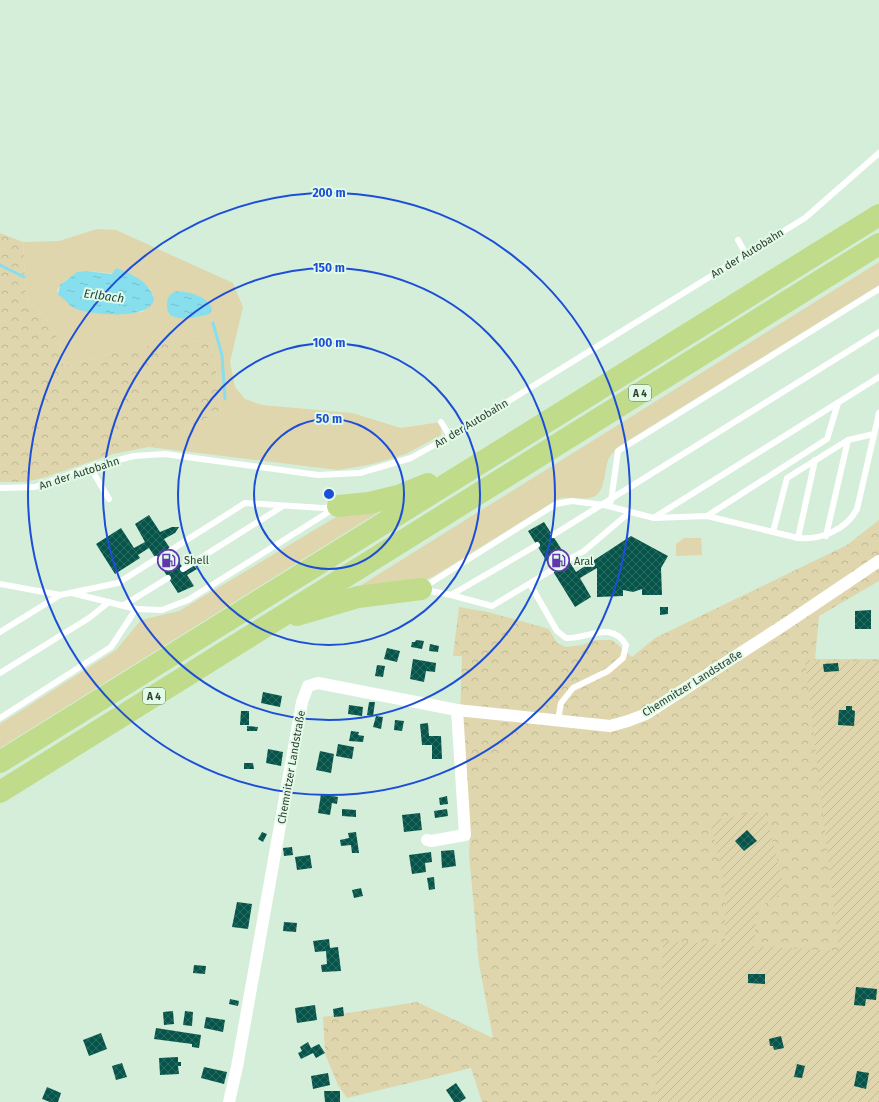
<svg xmlns="http://www.w3.org/2000/svg" width="879" height="1102" font-family="'Fira Sans',sans-serif">
  <style>
    .green { fill: #dfd6ad; fill-rule: evenodd }
    .forest { fill: url(#forest-crowns) }
    .garden { fill: url(#garden-furrows) }
    .water { fill: url(#water-ripples) }
    .lines { fill: none; stroke-linecap: round; stroke-linejoin: round }
    .stream { stroke: #87dfee; stroke-width: 3 }
    .building { fill: url(#building-cross-hatch) }
    .service { stroke: #fff; stroke-width: 6 }
    .minor { stroke: #fff; stroke-width: 12 }
    .motorway { stroke: #c0dc8b; stroke-width: 22 }
    .ring { fill: none; stroke: #1d4ed8; stroke-width: 2 }
    .labels { text-anchor: middle; stroke-width: 4; stroke-linejoin: round; paint-order: stroke }
    .shield { fill: #e1fbe7; stroke: #66766a; stroke-width: 1 }
    .shield-label { font-size: 10px; font-weight: bold; fill: #323d35 }
    .street-label { font-size: 11px; fill: #323d35; stroke: #e1fbe7 }
    .poi-label { font-size: 11px; fill: #323d35; stroke: #e1fbe7; text-anchor: start }
    .water-label { font-size: 12px; font-style: italic; fill: #1a444a; stroke: #e1fbe7 }
    .centre { fill: #1d4ed8; stroke: #e1fbe7; stroke-width: 2 }
    .ring-label { font-size: 12px; text-anchor: middle; font-weight: bold; fill: #1d4ed8; stroke: #e1fbe7; stroke-width: 4; stroke-linejoin: round; paint-order: stroke }
  </style>
  <defs>
    <pattern id="forest-crowns" width="20" height="18" patternUnits="userSpaceOnUse"><rect width="20" height="18" fill="#dfd6ad"/><path d="M2 6a3 3 0 1 1 6 0M12 15a3 3 0 1 1 6 0" fill="none" stroke="#c0b995"/></pattern>
    <pattern id="garden-furrows" width="10" height="10" patternUnits="userSpaceOnUse"><rect width="10" height="10" fill="#dfd6ad"/><path d="M-1 1l2-2M0 10L10 0M9 11l2-2" fill="none" stroke="#c0b995"/></pattern>
    <pattern id="water-ripples" width="26" height="14" patternUnits="userSpaceOnUse"><rect width="26" height="14" fill="#87dfee"/><path d="M2 4q2-2 4 0t4 0M15 11q2-2 4 0t4 0" fill="none" stroke="#75c0cd"/></pattern>
    <pattern id="building-cross-hatch" width="8" height="8" patternUnits="userSpaceOnUse"><rect width="8" height="8" fill="#07544a"/><path d="M0 0l8 8M0 8l8-8" fill="none" stroke="#2c6b62"/></pattern>
  </defs>
  <rect width="100%" height="100%" fill="#d4eeda"/>
  <g class="green">
    <path d="M 97,229 L 116,230 L 233,283 L 243,307 L 230,362 L 235,387 L 245,399 L 262,405 L 352,413 L 401,428 L 441,422 L 441,435 L 406,454 L 373,464 L 338,470 L 149,447 L 220,412 L 216,370 L 209,342 L 117,352 L 63,366 L 60,343 L 48,321 L 26,296 L 23,242 L 59,241 ZM 86,271 L 134,275 L 151,290 L 143,312 L 107,313 L 73,307 L 57,291 C 62,280 75,273 86,271 Z"/>
    <path d="M 879,262 L 879,285 L 619,446 C 615,450 612,453 609,458 C 604,469 606,490 595,496 C 585,502 569,495 558,499 L 434,576 L 418,583 L 342,597 Z"/>
    <path d="M 382,510 L 0,748 L 0,724 L 116,650 L 141,620 L 179,611 L 336,517 L 345,513 Z"/>
    <path d="M 684,538 L 701,538 L 702,555 L 676,556 L 676,544 Z"/>
  </g>
  <g class="forest">
    <path d="M 0,233 L 23,242 L 26,296 L 48,321 L 60,343 L 63,366 L 117,352 L 195,338 L 209,341 L 216,370 L 220,412 L 149,447 L 113,454 L 46,477 L 25,482 L 0,482 Z"/>
    <path d="M 879,520 L 879,581 L 819,616 L 815,659 L 879,659 L 879,1102 L 482,1102 L 471,1068 L 347,1098 L 338,1085 L 325,1054 L 323,1017 L 417,1002 L 493,1038 L 479,964 L 469,854 L 470,837 L 460,717 L 462,656 L 453,656 L 459,607 L 488,612 L 549,629 L 557,643 L 566,647 L 582,645 L 595,640 L 612,640 L 632,657 L 655,638 L 847,545 Z"/>
  </g>
  <path class="garden" d="M 805,660 L 879,661 L 879,1102 L 655,1102 L 663,941 L 725,944 L 725,885 L 710,821 L 765,811 L 785,891 C 752,910 757,910 754,946 L 839,951 Z"/>
  <g class="water">
    <path d="M 116,268 C 132,274 150,281 154,300 C 148,321 90,315 74,308 C 68,305 65,298 58,295 L 60,285 L 77,272 L 86,271 L 112,274 Z"/>
    <path d="M 174,292 C 186,290 208,296 212,309 L 210,314 C 198,317 166,326 167,305 C 167,298 169,295 174,292 Z"/>
  </g>
  <g class="lines">
    <g class="stream">
      <path d="M 0,265 L 24,277"/>
      <path d="M 213,323 L 222,355 L 225,399"/>
    </g>
  </g>
  <g class="building">
    <path d="M 149,515 L 160,532 L 172,527 L 179,527 L 175,533 L 164,539 L 185,571 L 193,565 L 197,569 L 187,575 L 194,586 L 178,593 L 149,548 L 138,555 L 140,558 L 115,574 L 96,544 L 121,528 L 134,548 L 145,542 L 135,524 Z"/>
    <path d="M 544,522 L 576,572 L 631,536 L 668,556 L 661,568 L 662,595 L 642,595 L 642,589 L 633,592 L 623,590 L 623,596 L 597,597 L 597,568 L 580,578 L 591,597 L 575,607 L 528,531 Z"/>
    <path d="M 660,607 L 668,607 L 668,614 L 660,615 Z"/>
    <path d="M 871,610 L 871,629 L 855,629 L 855,611 Z"/>
    <path d="M 416,640 L 424,641 L 422,649 L 411,647 L 412,642 L 415,642 Z"/>
    <path d="M 430,644 L 439,646 L 438,652 L 429,651 Z"/>
    <path d="M 387,648 L 400,651 L 397,662 L 384,659 Z"/>
    <path d="M 413,659 L 436,663 L 435,672 L 426,671 L 424,682 L 410,679 Z"/>
    <path d="M 838,663 L 839,671 L 824,672 L 823,664 Z"/>
    <path d="M 377,665 L 385,666 L 383,677 L 375,676 Z"/>
    <path d="M 263,692 L 282,696 L 280,707 L 261,703 Z"/>
    <path d="M 369,702 L 375,702 L 373,716 L 367,715 Z"/>
    <path d="M 349,705 L 363,707 L 362,716 L 348,714 Z"/>
    <path d="M 846,706 L 852,706 L 852,710 L 855,711 L 854,726 L 838,725 L 839,710 L 846,710 Z"/>
    <path d="M 241,711 L 249,711 L 249,725 L 240,725 Z"/>
    <path d="M 376,716 L 383,717 L 381,729 L 373,727 Z"/>
    <path d="M 395,720 L 404,721 L 402,731 L 394,730 Z"/>
    <path d="M 428,723 L 429,736 L 441,736 L 442,759 L 432,759 L 432,745 L 422,745 L 420,724 Z"/>
    <path d="M 247,726 L 258,727 L 257,731 L 247,731 Z"/>
    <path d="M 351,731 L 359,732 L 358,735 L 364,736 L 363,742 L 349,741 Z"/>
    <path d="M 338,744 L 354,747 L 352,759 L 336,756 Z"/>
    <path d="M 268,749 L 283,752 L 281,766 L 266,763 Z"/>
    <path d="M 320,751 L 334,754 L 331,773 L 316,770 Z"/>
    <path d="M 244,763 L 253,763 L 254,769 L 244,769 Z"/>
    <path d="M 321,794 L 338,797 L 337,804 L 332,803 L 330,815 L 318,813 Z"/>
    <path d="M 447,796 L 448,804 L 440,805 L 439,798 Z"/>
    <path d="M 342,809 L 356,810 L 356,817 L 342,816 Z"/>
    <path d="M 447,809 L 448,816 L 435,818 L 434,811 Z"/>
    <path d="M 420,813 L 422,830 L 404,832 L 402,815 Z"/>
    <path d="M 747,830 L 757,841 L 744,851 L 735,841 Z"/>
    <path d="M 262,832 L 267,834 L 263,842 L 258,839 Z"/>
    <path d="M 356,832 L 359,853 L 352,853 L 351,845 L 341,846 L 340,840 L 349,838 L 348,833 Z"/>
    <path d="M 292,847 L 293,855 L 284,856 L 283,848 Z"/>
    <path d="M 454,850 L 456,866 L 442,868 L 441,851 Z"/>
    <path d="M 431,852 L 432,862 L 425,863 L 426,872 L 412,874 L 409,855 Z"/>
    <path d="M 310,855 L 312,868 L 297,870 L 295,857 Z"/>
    <path d="M 434,877 L 435,889 L 429,890 L 427,878 Z"/>
    <path d="M 361,888 L 363,896 L 354,898 L 352,890 Z"/>
    <path d="M 237,902 L 252,904 L 248,929 L 232,927 Z"/>
    <path d="M 284,922 L 297,923 L 296,932 L 283,931 Z"/>
    <path d="M 329,939 L 330,948 L 338,947 L 341,971 L 322,972 L 321,965 L 327,964 L 326,951 L 315,952 L 313,941 Z"/>
    <path d="M 194,965 L 206,966 L 205,974 L 193,973 Z"/>
    <path d="M 748,974 L 765,974 L 765,984 L 748,983 Z"/>
    <path d="M 856,987 L 877,989 L 876,1000 L 866,999 L 865,1006 L 854,1005 Z"/>
    <path d="M 230,999 L 239,1001 L 238,1006 L 229,1004 Z"/>
    <path d="M 315,1005 L 317,1020 L 297,1023 L 295,1008 Z"/>
    <path d="M 343,1007 L 344,1016 L 334,1017 L 333,1009 Z"/>
    <path d="M 173,1011 L 174,1024 L 164,1025 L 163,1012 Z"/>
    <path d="M 185,1011 L 193,1012 L 192,1026 L 183,1025 Z"/>
    <path d="M 206,1017 L 225,1020 L 223,1032 L 204,1028 Z"/>
    <path d="M 156,1028 L 201,1035 L 199,1048 L 192,1047 L 192,1044 L 154,1039 Z"/>
    <path d="M 101,1033 L 107,1049 L 89,1056 L 83,1040 Z"/>
    <path d="M 781,1036 L 784,1048 L 774,1050 L 773,1046 L 770,1046 L 769,1039 Z"/>
    <path d="M 308,1042 L 311,1048 L 319,1044 L 325,1053 L 316,1058 L 313,1053 L 301,1059 L 298,1053 L 302,1051 L 300,1047 Z"/>
    <path d="M 178,1057 L 178,1062 L 181,1062 L 181,1066 L 178,1066 L 179,1074 L 160,1075 L 159,1058 Z"/>
    <path d="M 122,1063 L 127,1077 L 116,1080 L 112,1066 Z"/>
    <path d="M 797,1064 L 805,1066 L 802,1078 L 794,1077 Z"/>
    <path d="M 204,1067 L 227,1072 L 224,1084 L 201,1078 Z"/>
    <path d="M 857,1071 L 869,1073 L 866,1089 L 854,1086 Z"/>
    <path d="M 328,1073 L 330,1085 L 313,1089 L 311,1076 Z"/>
    <path d="M 456,1083 L 466,1098 L 460,1102 L 454,1102 L 446,1090 Z"/>
    <path d="M 47,1087 L 61,1093 L 58,1102 L 50,1102 L 42,1099 Z"/>
    <path d="M 324,1091 L 340,1091 L 340,1102 L 325,1102 Z"/>
  </g>
  <g class="lines">
    <g class="service">
      <path d="M 738,240 L 746,254"/>
      <path d="M 441,422 L 450,436"/>
      <path d="M 90,467 L 109,499"/>
      <path d="M 0,488 L 35,487 L 90,467 L 134,456 L 165,454 L 318,475 L 360,473 L 411,458 L 465,428 L 805,218 L 879,153"/>
      <path d="M 611,501 L 618,451 L 879,289"/>
      <path d="M 707,516 L 827,439 L 838,403"/>
      <path d="M 655,517 L 879,377"/>
      <path d="M 773,532 L 787,478 L 848,440 L 874,434"/>
      <path d="M 553,535 L 879,332"/>
      <path d="M 826,536 L 848,440"/>
      <path d="M 798,538 L 815,460"/>
      <path d="M 171,550 L 245,503 L 323,508 L 335,507"/>
      <path d="M 568,560 L 584,551 L 630,512"/>
      <path d="M 183,569 L 283,506"/>
      <path d="M 0,584 L 60,595 L 118,583 L 156,559"/>
      <path d="M 530,584 L 557,631 L 566,638 C 589,639 611,620 626,645 L 623,658 L 608,671 L 573,688 L 561,703 L 558,720"/>
      <path d="M 424,587 L 556,504 L 572,501 L 604,505 L 654,518 L 707,516 L 798,538 C 821,540 846,530 857,509 L 879,413"/>
      <path d="M 425,590 L 451,595 L 537,545"/>
      <path d="M 72,593 L 136,609 L 162,610 L 188,600 L 335,508"/>
      <path d="M 451,595 L 492,606 L 552,570"/>
      <path d="M 124,605 L 168,578"/>
      <path d="M 0,632 L 60,595"/>
      <path d="M 0,673 L 89,618 L 109,602"/>
      <path d="M 0,718 L 111,647 L 136,609"/>
    </g>
    <g class="minor">
      <path d="M 427,840 L 431,841 L 465,835 L 457,710"/>
      <path d="M 229,1102 L 237,1067 L 302,702 L 308,686 L 318,683 L 457,710 L 610,726 L 628,721 L 646,714 L 790,621 L 879,561"/>
    </g>
    <g class="motorway">
      <path d="M 338,506 L 369,503 L 398,496 L 428,484"/>
      <path d="M 297,615 L 358,597 L 421,589"/>
      <path d="M 0,762 L 879,215"/>
      <path d="M 0,792 L 879,244"/>
    </g>
  </g>
  <g class="ring">
    <circle cx="329" cy="494" r="75"/>
    <circle cx="329" cy="494" r="151"/>
    <circle cx="329" cy="494" r="226"/>
    <circle cx="329" cy="494" r="301"/>
  </g>
  <defs>
    <symbol id="fuel-ring" viewBox="-11 -11 22 22"><circle r="9.5" fill="#e1fbe7" stroke="#6137ae" stroke-width="1.5"/><path d="M-5.5-6h7V0h2V4h1.3V-2.5L3-4.5l.8-.8L6-3V5H2.5V1h-1V6h-7ZM-4.2-4.7v3.2H.2V-4.7Z" fill="#6137ae"/></symbol>
  </defs>
  <g fill-rule="evenodd">
    <use href="#fuel-ring" x="156" y="548" width="25" height="25"/>
    <use href="#fuel-ring" x="546" y="548" width="25" height="25"/>
  </g>
  <g class="labels">
    <g class="shield">
      <rect x="629" y="385" width="22" height="16" rx="3"/>
      <rect x="143" y="688" width="22" height="16" rx="3"/>
    </g>
    <g class="shield-label">
      <text x="640" y="397">A 4</text>
      <text x="154" y="700">A 4</text>
    </g>
    <g class="street-label">
      <text transform="translate(747 253) rotate(-32)" y="4">An der Autobahn</text>
      <text transform="translate(471 423) rotate(-31)" y="4">An der Autobahn</text>
      <text transform="translate(79 473) rotate(-18)" y="4">An der Autobahn</text>
      <text transform="translate(692 683) rotate(-32)" y="4">Chemnitzer Landstraße</text>
      <text transform="translate(291 767) rotate(-80)" y="4">Chemnitzer Landstraße</text>
    </g>
    <g class="poi-label">
      <text x="184" y="564">Shell</text>
      <text x="574" y="565">Aral</text>
    </g>
    <g class="water-label">
      <text transform="translate(104 296) rotate(8)" y="4">Erlbach</text>
    </g>
  </g>
  <circle cx="329" cy="494" r="6" class="centre"/>
  <g class="ring-label">
    <text x="329" y="197">200 m</text>
    <text x="329" y="272">150 m</text>
    <text x="329" y="347">100 m</text>
    <text x="329" y="423">50 m</text>
  </g>
</svg>
